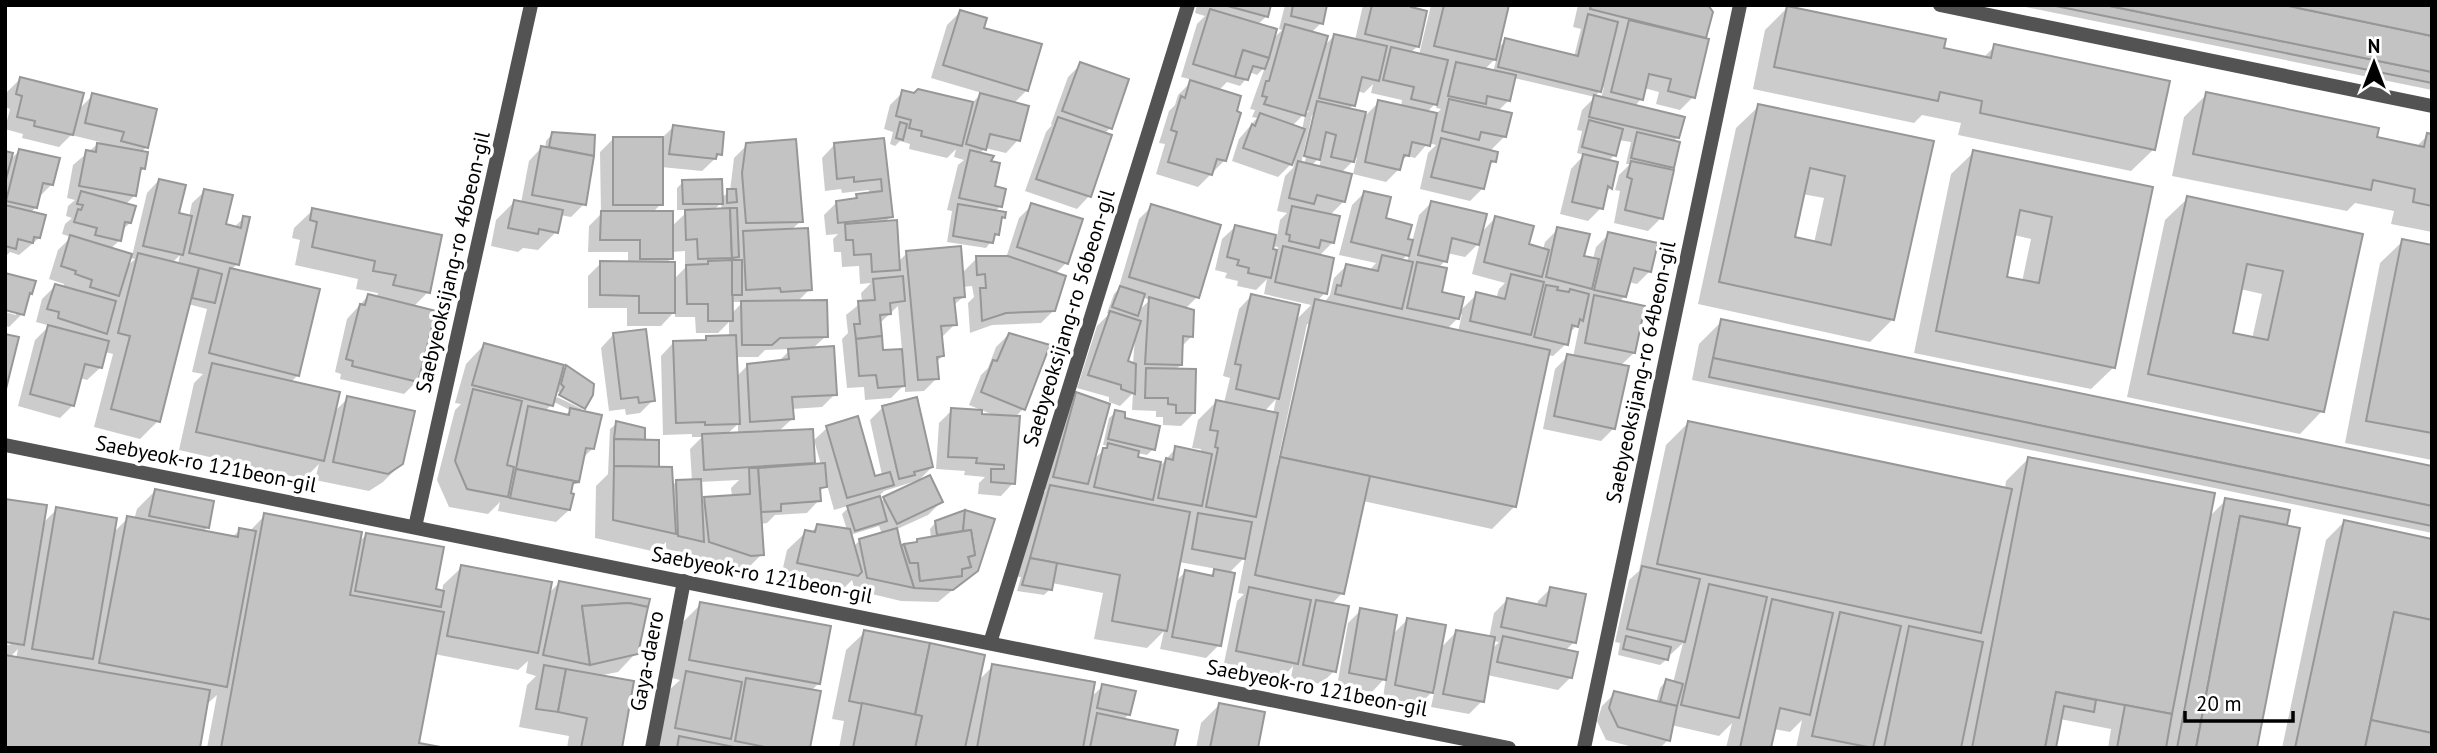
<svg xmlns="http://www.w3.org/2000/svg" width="2437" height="753" font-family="'PT Sans',sans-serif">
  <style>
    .shadow { fill: #0003; fill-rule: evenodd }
    .building { fill: #c3c3c3; stroke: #979797; stroke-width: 2; fill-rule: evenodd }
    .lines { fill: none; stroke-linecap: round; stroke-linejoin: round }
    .minor { stroke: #535353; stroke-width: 14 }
    .labels { text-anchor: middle; stroke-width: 7; stroke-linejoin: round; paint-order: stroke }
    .street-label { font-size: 21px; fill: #000; stroke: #fff }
  </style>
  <rect width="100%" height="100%" fill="#fff"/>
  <g class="shadow">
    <path d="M 1197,5 L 1269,5 L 1267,16 L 1257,25 L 1272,40 L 1282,30 L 1279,29 L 1285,5 L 1325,5 L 1321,23 L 1311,33 L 1322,48 L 1335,35 L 1355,40 L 1363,5 L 1410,5 L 1418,46 L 1410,53 L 1419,55 L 1431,5 L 1507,5 L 1497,49 L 1506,40 L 1574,57 L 1581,29 L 1573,27 L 1578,5 L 1706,5 L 1705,37 L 1703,39 L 1693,97 L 1680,110 L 1656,104 L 1659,92 L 1644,88 L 1641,99 L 1634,107 L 1678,137 L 1673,142 L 1672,167 L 1669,170 L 1661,218 L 1648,231 L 1614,223 L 1620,191 L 1615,190 L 1619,175 L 1630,164 L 1626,164 L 1631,142 L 1618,140 L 1614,155 L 1608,162 L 1616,164 L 1610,188 L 1605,194 L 1601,208 L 1588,221 L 1560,214 L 1571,169 L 1584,155 L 1577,153 L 1582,131 L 1577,130 L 1582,110 L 1595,97 L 1514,78 L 1509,100 L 1498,111 L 1505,136 L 1490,151 L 1494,161 L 1487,168 L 1483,188 L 1470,201 L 1420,189 L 1428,153 L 1436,145 L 1428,143 L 1415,158 L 1407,156 L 1400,162 L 1399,169 L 1386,182 L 1353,174 L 1357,157 L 1341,173 L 1344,201 L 1330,215 L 1333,242 L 1319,256 L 1325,293 L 1317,301 L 1324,303 L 1330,295 L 1334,278 L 1346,266 L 1369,271 L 1376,263 L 1339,255 L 1352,205 L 1365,192 L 1384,219 L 1406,240 L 1412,242 L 1419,215 L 1431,203 L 1480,234 L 1495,218 L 1527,246 L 1543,250 L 1545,242 L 1558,229 L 1582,257 L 1593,259 L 1596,247 L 1609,234 L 1650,271 L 1637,284 L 1628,282 L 1625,296 L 1619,302 L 1634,353 L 1620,366 L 1614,428 L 1601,441 L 1543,429 L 1555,369 L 1568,356 L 1573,357 L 1580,323 L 1568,334 L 1566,344 L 1553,356 L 1547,355 L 1514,507 L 1492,529 L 1363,501 L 1342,593 L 1331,605 L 1334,671 L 1321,684 L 1291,678 L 1293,666 L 1284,676 L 1224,663 L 1237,601 L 1244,594 L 1238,593 L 1245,557 L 1228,574 L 1219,645 L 1206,658 L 1160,649 L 1164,631 L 1147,648 L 1094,639 L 1103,593 L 1052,583 L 1050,589 L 1044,595 L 1017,591 L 1021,577 L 1013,576 L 1032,505 L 1046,490 L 1041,489 L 1064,407 L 1077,394 L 1093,460 L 1108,446 L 1103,445 L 1109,418 L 1116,412 L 1153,449 L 1147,455 L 1137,453 L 1136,458 L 1162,464 L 1176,448 L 1200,453 L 1201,449 L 1192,448 L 1198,420 L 1216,402 L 1224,403 L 1230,378 L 1223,376 L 1239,309 L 1251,296 L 1294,322 L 1311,305 L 1264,294 L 1267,279 L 1256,290 L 1237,286 L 1238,281 L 1225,278 L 1227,273 L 1215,270 L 1222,239 L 1235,227 L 1277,237 L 1280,220 L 1287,213 L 1277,211 L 1285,176 L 1293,168 L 1295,160 L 1278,177 L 1232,161 L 1239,139 L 1257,118 L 1252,117 L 1255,110 L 1250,109 L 1265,67 L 1257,75 L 1249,72 L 1246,79 L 1240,86 L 1227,82 L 1218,91 L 1225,160 L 1198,187 L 1156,174 L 1165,144 L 1159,143 L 1169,111 L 1175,105 L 1178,95 L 1193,80 L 1181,77 L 1197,24 L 1205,16 L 1195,13 ZM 1497,57 L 1493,72 L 1484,70 ZM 1373,84 L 1371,93 L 1402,100 L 1401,107 L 1379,102 L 1363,118 L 1348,110 L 1353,105 L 1357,91 L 1364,93 ZM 1604,87 L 1601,99 L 1594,97 ZM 1438,101 L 1436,108 L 1441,109 L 1436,114 L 1427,112 ZM 1305,110 L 1309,111 L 1305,115 L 1302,130 L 1292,126 L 1304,114 ZM 1312,115 L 1316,115 L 1304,165 L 1301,164 ZM 1322,155 L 1319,168 L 1311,166 ZM 1480,242 L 1472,274 L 1505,283 L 1499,289 L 1496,299 L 1477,294 L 1459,312 L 1440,294 L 1438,268 L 1445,261 L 1447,253 L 1465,257 ZM 1272,246 L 1278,247 L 1277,252 L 1271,250 ZM 1409,253 L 1407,263 L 1401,261 ZM 1462,314 L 1458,332 L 1447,329 ZM 1307,324 L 1311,324 L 1280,465 L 1277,465 ZM 1276,399 L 1273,414 L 1264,412 ZM 1179,562 L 1217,569 L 1209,577 L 1185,572 L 1174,583 Z"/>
    <path d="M 2016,5 L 2432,5 L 2432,90 Z"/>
    <path d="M 1787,8 L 1942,49 L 1983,58 L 1995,46 L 2154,149 L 2131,171 L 1958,135 L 1961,123 L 1922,115 L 1914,123 L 1753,89 L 1765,30 Z"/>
    <path d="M 960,12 L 982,29 L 1027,90 L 1013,104 L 1018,140 L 1006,153 L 985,148 L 979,154 L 988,162 L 993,187 L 1000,206 L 995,212 L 1003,217 L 999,221 L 997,234 L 986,248 L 947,242 L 952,211 L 947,210 L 958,165 L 964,160 L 954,157 L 956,149 L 947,158 L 909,149 L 910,144 L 900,141 L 895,146 L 890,144 L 893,132 L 884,129 L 890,105 L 903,92 L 971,104 L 982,93 L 931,78 L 947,25 Z"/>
    <path d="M 1081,64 L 1110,128 L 1104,134 L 1089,196 L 1077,209 L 1025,191 L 1046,132 L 1052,125 L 1051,124 L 1068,77 Z"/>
    <path d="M 20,79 L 78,110 L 93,95 L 147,147 L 141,152 L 144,168 L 139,173 L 135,195 L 125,205 L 130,223 L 121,231 L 119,241 L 110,249 L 132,256 L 147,193 L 159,180 L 176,215 L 189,217 L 192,203 L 205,191 L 224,225 L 233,228 L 244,218 L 237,264 L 231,270 L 298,375 L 290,383 L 333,413 L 348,398 L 402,463 L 383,482 L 369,491 L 315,480 L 319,464 L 304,479 L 179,450 L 194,383 L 203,374 L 192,372 L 207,309 L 188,304 L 158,421 L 140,439 L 94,427 L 113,354 L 105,352 L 100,368 L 87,380 L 80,378 L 73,405 L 60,418 L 18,406 L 35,340 L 46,329 L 47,325 L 36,322 L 42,299 L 55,286 L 63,288 L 64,284 L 49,279 L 58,250 L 71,237 L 62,234 L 65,224 L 72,218 L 66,216 L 68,206 L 75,200 L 67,198 L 73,165 L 100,142 L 71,135 L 59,147 L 22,138 L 23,134 L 5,129 L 10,109 L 5,107 L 7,92 ZM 180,255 L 178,264 L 172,263 ZM 129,258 L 135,259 L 126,267 Z"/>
    <path d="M 2207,94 L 2416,147 L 2428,135 L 2432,136 L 2432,232 L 2391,224 L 2394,211 L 2355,203 L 2347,211 L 2172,176 L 2184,117 Z"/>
    <path d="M 1759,106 L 1932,143 L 1893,319 L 1870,342 L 1698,304 L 1736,128 ZM 1802,194 L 1824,198 L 1814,243 L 1792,239 Z"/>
    <path d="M 673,127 L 720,154 L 702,171 L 661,167 L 661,204 L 652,213 L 671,227 L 689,210 L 677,210 L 677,188 L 683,182 L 721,198 L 730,191 L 734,158 L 747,145 L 801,221 L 791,230 L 810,289 L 797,302 L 826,336 L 812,349 L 835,394 L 822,407 L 791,409 L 792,419 L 778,432 L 811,431 L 813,465 L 821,465 L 814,440 L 827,428 L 874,478 L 882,475 L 870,420 L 883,407 L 932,467 L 919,480 L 884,491 L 878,497 L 880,503 L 884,499 L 941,502 L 928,515 L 895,530 L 900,548 L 914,544 L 918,540 L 931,538 L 930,529 L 936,522 L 993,521 L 977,570 L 938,602 L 901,601 L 855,590 L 852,580 L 838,594 L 780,581 L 787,550 L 806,532 L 810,533 L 818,526 L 847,530 L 842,514 L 851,505 L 834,510 L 827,485 L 819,492 L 819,500 L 807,513 L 775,515 L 767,523 L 760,524 L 762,554 L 744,572 L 732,574 L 691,560 L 690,554 L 666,549 L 666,542 L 656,552 L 595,538 L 596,486 L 608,474 L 610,429 L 617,423 L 643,441 L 671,487 L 676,482 L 692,481 L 690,449 L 702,437 L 692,437 L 692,434 L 663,435 L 661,356 L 673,343 L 703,342 L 706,338 L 729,337 L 729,322 L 718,333 L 696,333 L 695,317 L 675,317 L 675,311 L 661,326 L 627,326 L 627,308 L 588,308 L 588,276 L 601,263 L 628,263 L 628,252 L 588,252 L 589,226 L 601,214 L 600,152 L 613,139 L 661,139 ZM 721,203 L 722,211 L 713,211 ZM 685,251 L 685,268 L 673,280 L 666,264 L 671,258 L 671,252 ZM 731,302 L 743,302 L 731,314 ZM 791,349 L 778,362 L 748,365 L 736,377 L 735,357 L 758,357 L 765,350 ZM 738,424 L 738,434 L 726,435 ZM 739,480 L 731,488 L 732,497 L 705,499 L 700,504 L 699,482 ZM 879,526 L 882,534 L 860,540 L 853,547 L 850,535 Z"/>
    <path d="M 552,134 L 593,156 L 584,204 L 571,217 L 560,215 L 556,232 L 538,250 L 523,248 L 518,252 L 491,246 L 496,220 L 514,202 L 521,203 L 529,161 L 541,148 L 545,149 L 546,141 Z"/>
    <path d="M 883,140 L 891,216 L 884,223 L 898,262 L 907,253 L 962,273 L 977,258 L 1006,258 L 1019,218 L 1032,205 L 1066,263 L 1055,274 L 1054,310 L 1041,323 L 992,325 L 970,333 L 968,303 L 974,297 L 972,286 L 963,287 L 964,296 L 953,306 L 955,324 L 942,337 L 942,356 L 936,363 L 937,378 L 924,391 L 905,392 L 905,384 L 891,398 L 865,400 L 864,387 L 847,388 L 842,339 L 848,333 L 846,315 L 862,302 L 861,293 L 871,283 L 860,284 L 859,266 L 842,267 L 841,252 L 834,252 L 833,239 L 838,234 L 826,235 L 824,215 L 837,202 L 852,201 L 857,195 L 869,194 L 869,190 L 842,193 L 841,189 L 825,191 L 822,158 L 834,145 ZM 898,306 L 902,351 L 881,352 L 879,324 Z"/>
    <path d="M 19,151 L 52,184 L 38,198 L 35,208 L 30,213 L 39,238 L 19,255 L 10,252 L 5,257 L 5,153 L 9,161 Z"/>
    <path d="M 1974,152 L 2151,188 L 2114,367 L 2091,389 L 1914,353 L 1951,174 ZM 2014,235 L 2031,239 L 2022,282 L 2005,279 Z"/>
    <path d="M 2188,198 L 2361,235 L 2322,411 L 2300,434 L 2127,397 L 2165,220 ZM 2240,289 L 2262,294 L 2252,339 L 2230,334 Z"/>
    <path d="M 1152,206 L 1219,226 L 1197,297 L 1185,309 L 1191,337 L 1181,347 L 1181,365 L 1175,370 L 1194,413 L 1181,426 L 1163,425 L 1163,417 L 1156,417 L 1156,411 L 1132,410 L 1133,393 L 1120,406 L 1109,402 L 1109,397 L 1077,388 L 1097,326 L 1109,314 L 1107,313 L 1114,294 L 1118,290 L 1139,219 ZM 1142,297 L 1150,300 L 1137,312 ZM 1135,337 L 1133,364 L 1126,362 Z"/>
    <path d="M 313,210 L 428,292 L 413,307 L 417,381 L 404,394 L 340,379 L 341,374 L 335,372 L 347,319 L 368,296 L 377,298 L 378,293 L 356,289 L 358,279 L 295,265 L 300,240 L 292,238 L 294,228 Z"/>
    <path d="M 2403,241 L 2432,247 L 2432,460 L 2345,443 L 2380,263 Z"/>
    <path d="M 5,275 L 31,293 L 26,298 L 22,314 L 9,327 L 5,326 L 5,312 L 16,315 L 16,311 Z"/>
    <path d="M 1722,321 L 2432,468 L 2432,533 L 1692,380 L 1699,344 Z"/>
    <path d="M 1009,334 L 1023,409 L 1014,418 L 1013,483 L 1001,496 L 978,494 L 979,483 L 985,477 L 964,475 L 965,471 L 936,469 L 939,423 L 952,410 L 980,416 L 996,416 L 969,405 L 981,375 L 988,368 L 996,347 Z"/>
    <path d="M 613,335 L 653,400 L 640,413 L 626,415 L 625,409 L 609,411 L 601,348 Z"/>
    <path d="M 484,345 L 560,374 L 566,368 L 584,406 L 555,390 L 551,405 L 545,411 L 565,416 L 570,410 L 554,402 L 557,397 L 582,409 L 579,412 L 593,448 L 581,460 L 577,481 L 570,488 L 569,510 L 556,522 L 498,511 L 500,502 L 488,514 L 449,507 L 437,480 L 455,410 L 461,404 L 455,403 L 466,364 Z"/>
    <path d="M 1688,423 L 2005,489 L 2006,481 L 2028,459 L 2209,517 L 2226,500 L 2288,512 L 2256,748 L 2108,748 L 2111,729 L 2060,719 L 2054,748 L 1796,748 L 1802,720 L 1790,732 L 1774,729 L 1769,748 L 1726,748 L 1732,723 L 1719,736 L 1671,725 L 1668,740 L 1660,748 L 1637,748 L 1606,740 L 1597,721 L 1602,706 L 1615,693 L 1656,703 L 1660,688 L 1666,681 L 1673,683 L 1683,643 L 1671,654 L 1668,654 L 1667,659 L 1660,665 L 1618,655 L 1620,643 L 1615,642 L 1629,580 L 1639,571 L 1666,445 Z"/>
    <path d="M 155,491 L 207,528 L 202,532 L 231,538 L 240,530 L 249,532 L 265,515 L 358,543 L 366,535 L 434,590 L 442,592 L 443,585 L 462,567 L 548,594 L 560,582 L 636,653 L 618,672 L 598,676 L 620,748 L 567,748 L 569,736 L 519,727 L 527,685 L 536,676 L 526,673 L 528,661 L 518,670 L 434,654 L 417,744 L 436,748 L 207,748 L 217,695 L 207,704 L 5,748 L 5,644 L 10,645 L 42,524 L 57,509 L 113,533 L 128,518 L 134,520 L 137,509 ZM 18,649 L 16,659 L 9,658 Z"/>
    <path d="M 2344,522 L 2432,540 L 2432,748 L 2282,748 L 2326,540 Z"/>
    <path d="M 1551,588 L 1574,642 L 1565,651 L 1571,677 L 1558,690 L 1487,675 L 1482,701 L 1469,714 L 1431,707 L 1435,689 L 1419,705 L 1383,698 L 1386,677 L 1372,692 L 1337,686 L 1348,623 L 1361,610 L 1392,635 L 1407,620 L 1440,649 L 1456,632 L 1489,638 L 1494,613 L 1507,600 L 1537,606 L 1538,601 ZM 1493,641 L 1499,642 L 1491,650 Z"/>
    <path d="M 701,604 L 819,683 L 811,691 L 808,748 L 658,746 L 668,691 L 680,680 L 672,678 L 683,622 Z"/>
    <path d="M 865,632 L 977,682 L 993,666 L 1090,698 L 1103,686 L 1129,714 L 1123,720 L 1172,748 L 839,748 L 844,721 L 832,719 L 846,650 Z"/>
    <path d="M 1219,705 L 1256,748 L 1196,748 L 1201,723 Z"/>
  </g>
  <g class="building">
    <path d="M 1224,5 L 1271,5 L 1268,17 Z"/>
    <path d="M 1293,5 L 1327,5 L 1323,24 L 1291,16 Z"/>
    <path d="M 1372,5 L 1412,5 L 1411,7 L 1427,11 L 1419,47 L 1365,34 Z"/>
    <path d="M 1444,5 L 1509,5 L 1496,60 L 1434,46 Z"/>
    <path d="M 1591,5 L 1708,5 L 1713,12 L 1706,38 L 1590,9 Z"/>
    <path d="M 2051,5 L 2105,5 L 2432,72 L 2432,83 Z"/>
    <path d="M 2105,5 L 2283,5 L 2298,8 L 2432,36 L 2432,72 Z"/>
    <path d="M 2299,5 L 2432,5 L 2432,36 L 2298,8 Z"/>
    <path d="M 1787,6 L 1946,39 L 1944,48 L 1991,58 L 1994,44 L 2170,81 L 2155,150 L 1980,113 L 1982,101 L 1940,92 L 1938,101 L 1774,67 Z"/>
    <path d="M 1210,9 L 1277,29 L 1269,58 L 1243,50 L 1235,77 L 1193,64 Z"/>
    <path d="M 960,10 L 987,18 L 984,28 L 1042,44 L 1028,91 L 943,65 Z"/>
    <path d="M 1588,14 L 1618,22 L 1601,92 L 1498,67 L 1505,38 L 1578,56 Z"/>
    <path d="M 1629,20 L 1709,39 L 1695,98 L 1668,91 L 1671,79 L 1649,74 L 1643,100 L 1611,92 Z"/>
    <path d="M 1285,24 L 1328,36 L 1305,116 L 1264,104 L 1267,97 L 1262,96 L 1266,81 L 1269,81 Z"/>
    <path d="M 1334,34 L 1387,46 L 1379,81 L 1362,77 L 1355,106 L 1319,98 Z"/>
    <path d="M 1391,47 L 1448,60 L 1437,105 L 1411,99 L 1414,87 L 1383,80 Z"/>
    <path d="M 1243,50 L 1269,58 L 1265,69 L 1253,66 L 1248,80 L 1235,77 Z"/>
    <path d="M 1080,62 L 1129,79 L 1112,129 L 1062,111 Z"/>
    <path d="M 1456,62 L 1516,75 L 1510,101 L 1487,96 L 1486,104 L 1448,96 Z"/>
    <path d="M 20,77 L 84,93 L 73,135 L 34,126 L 35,121 L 17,117 L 22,96 L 16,94 Z"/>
    <path d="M 1190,80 L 1241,96 L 1237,111 L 1241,113 L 1226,161 L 1217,159 L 1212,175 L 1168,162 L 1177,132 L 1171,130 L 1181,96 L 1185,98 Z"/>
    <path d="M 918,89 L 973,102 L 962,146 L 921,136 L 922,131 L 909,128 L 911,120 L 896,116 L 902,90 L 914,93 Z"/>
    <path d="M 2206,92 L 2379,128 L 2377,137 L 2424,147 L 2427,133 L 2432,134 L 2432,206 L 2413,202 L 2415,189 L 2373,180 L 2371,190 L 2193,154 Z"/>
    <path d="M 92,93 L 157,109 L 148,148 L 121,141 L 124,132 L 85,123 Z"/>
    <path d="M 980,93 L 1029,106 L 1020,141 L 990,134 L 986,150 L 966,144 Z"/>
    <path d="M 1594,95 L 1685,117 L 1679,138 L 1589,117 Z"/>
    <path d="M 1449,99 L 1512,113 L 1506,137 L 1481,132 L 1479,140 L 1442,131 Z"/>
    <path d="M 1378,100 L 1437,113 L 1430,146 L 1412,142 L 1409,156 L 1404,155 L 1400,170 L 1365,162 Z"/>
    <path d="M 1317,101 L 1366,112 L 1354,162 L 1331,157 L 1336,135 L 1326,132 L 1320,160 L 1304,156 Z"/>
    <path d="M 1758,104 L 1934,141 L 1894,320 L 1719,282 ZM 1810,168 L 1845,176 L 1831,245 L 1795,237 Z"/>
    <path d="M 1260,113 L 1305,129 L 1292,165 L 1243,148 L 1252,124 L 1255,126 Z"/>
    <path d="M 1058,117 L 1112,135 L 1091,197 L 1036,179 Z"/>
    <path d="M 1589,120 L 1623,129 L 1616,156 L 1582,147 Z"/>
    <path d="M 900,122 L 907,124 L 903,140 L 896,138 Z"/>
    <path d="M 673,125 L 724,132 L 722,155 L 717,154 L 716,159 L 669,154 Z"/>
    <path d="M 552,132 L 595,135 L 594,156 L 549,147 Z"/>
    <path d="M 1637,132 L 1680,142 L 1674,168 L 1631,158 Z"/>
    <rect x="613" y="137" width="50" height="68"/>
    <path d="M 884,138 L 893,217 L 838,223 L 836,201 L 857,198 L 856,194 L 882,191 L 881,179 L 854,182 L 854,177 L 837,179 L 834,143 Z"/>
    <path d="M 1441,138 L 1498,152 L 1496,162 L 1491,161 L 1484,189 L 1431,177 Z"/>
    <path d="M 796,139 L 803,222 L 746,223 L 742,173 L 746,143 Z"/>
    <path d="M 97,143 L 148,152 L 145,169 L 141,168 L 136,196 L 79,186 L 86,150 L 96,152 Z"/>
    <path d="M 541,146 L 594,156 L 586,205 L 532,195 Z"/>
    <path d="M 19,149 L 60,158 L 53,185 L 43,183 L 37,208 L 6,201 Z"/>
    <path d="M 970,150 L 994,156 L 991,161 L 1000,163 L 995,186 L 1006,189 L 1002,207 L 959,198 Z"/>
    <path d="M 1973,150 L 2153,187 L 2115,368 L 1936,331 ZM 2020,210 L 2052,217 L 2039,283 L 2007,277 Z"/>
    <path d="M 5,151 L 13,153 L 5,183 Z"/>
    <path d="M 1583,154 L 1618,162 L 1612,189 L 1608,186 L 1603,209 L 1572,202 Z"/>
    <path d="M 1298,161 L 1352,174 L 1345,202 L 1317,195 L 1314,204 L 1289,198 Z"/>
    <path d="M 1631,161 L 1674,170 L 1663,219 L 1625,210 L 1632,179 L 1627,177 Z"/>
    <path d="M 159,179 L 186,185 L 179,213 L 192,216 L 183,255 L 143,246 Z"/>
    <path d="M 722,179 L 723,204 L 683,204 L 682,180 Z"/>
    <path d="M 204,189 L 233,195 L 226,224 L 241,228 L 243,216 L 250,217 L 239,265 L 189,253 Z"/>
    <path d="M 727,189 L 736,189 L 737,202 L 727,203 Z"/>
    <path d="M 81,191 L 136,206 L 131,223 L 125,222 L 121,241 L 95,235 L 97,228 L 74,222 L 78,209 L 81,210 L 83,205 L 77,204 Z"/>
    <path d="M 1364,191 L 1391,197 L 1386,218 L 1412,225 L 1408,239 L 1413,240 L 1409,256 L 1351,242 Z"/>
    <path d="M 2187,196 L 2363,234 L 2324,412 L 2148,374 ZM 2247,264 L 2283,271 L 2268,340 L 2233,333 Z"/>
    <path d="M 514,200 L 563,210 L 558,233 L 539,229 L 538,234 L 508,228 Z"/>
    <path d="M 1431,201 L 1487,214 L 1479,245 L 1452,238 L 1447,262 L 1418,255 Z"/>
    <path d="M 1031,203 L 1083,219 L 1068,264 L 1017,247 Z"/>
    <path d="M 958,204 L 1006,212 L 1005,218 L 1002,217 L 999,235 L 995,234 L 993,243 L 953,236 Z"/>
    <path d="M 1151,204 L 1221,225 L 1199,298 L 1129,277 Z"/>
    <path d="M 5,205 L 46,215 L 40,238 L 34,237 L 33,243 L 18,239 L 16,249 L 5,246 Z"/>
    <path d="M 1292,206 L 1340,216 L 1334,243 L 1321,240 L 1319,248 L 1289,241 L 1290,235 L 1286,234 Z"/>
    <path d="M 312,208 L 442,235 L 430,293 L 393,285 L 396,275 L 373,271 L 375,261 L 312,247 L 317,222 L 310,220 Z"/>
    <path d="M 730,208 L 732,258 L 698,259 L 697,239 L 686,240 L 685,210 Z"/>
    <path d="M 730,208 L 737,208 L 739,257 L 732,258 Z"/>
    <path d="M 601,211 L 673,211 L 673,259 L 640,259 L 640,240 L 600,240 Z"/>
    <path d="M 1495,216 L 1534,226 L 1529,244 L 1549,250 L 1542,277 L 1484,262 Z"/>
    <path d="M 897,220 L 900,270 L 872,272 L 871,254 L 854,255 L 853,240 L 846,240 L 845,224 Z"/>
    <path d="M 1235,225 L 1276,235 L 1273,249 L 1277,250 L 1271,278 L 1248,273 L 1249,268 L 1237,265 L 1239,260 L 1227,257 Z"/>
    <path d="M 1557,227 L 1590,234 L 1584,256 L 1599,259 L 1592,289 L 1546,277 Z"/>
    <path d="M 808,228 L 812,290 L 781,292 L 780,288 L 746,290 L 743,231 Z"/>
    <path d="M 1608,232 L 1658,243 L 1651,272 L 1634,268 L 1626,297 L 1594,290 Z"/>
    <path d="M 70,235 L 132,254 L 119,296 L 90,287 L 92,280 L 75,274 L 76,271 L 61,266 Z"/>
    <path d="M 2402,239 L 2432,245 L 2432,433 L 2366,421 Z"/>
    <path d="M 961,246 L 965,297 L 954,298 L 957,325 L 941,326 L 944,356 L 937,357 L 939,379 L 918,380 L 906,251 Z"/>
    <path d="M 1283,246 L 1334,258 L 1327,294 L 1275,282 Z"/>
    <path d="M 138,253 L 199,268 L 160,422 L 111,409 L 130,336 L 118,333 Z"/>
    <path d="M 1382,255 L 1413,262 L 1402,309 L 1335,294 L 1337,285 L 1341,286 L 1346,264 L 1378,271 Z"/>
    <path d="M 976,256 L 1008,256 L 1066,276 L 1055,311 L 1006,313 L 982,321 L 980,288 L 986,288 L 985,274 L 977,275 Z"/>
    <path d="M 732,260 L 733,321 L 708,321 L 708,304 L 687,304 L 686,265 L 708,264 L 708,261 Z"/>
    <rect x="732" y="260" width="10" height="35"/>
    <path d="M 600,261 L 675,262 L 675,313 L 639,313 L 639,296 L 600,295 Z"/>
    <path d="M 1417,262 L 1447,268 L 1442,292 L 1464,297 L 1459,319 L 1407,308 Z"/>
    <path d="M 199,268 L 222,274 L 215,303 L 192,298 Z"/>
    <path d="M 230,268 L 320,289 L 299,376 L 209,353 Z"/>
    <path d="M 5,273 L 36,281 L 32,294 L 30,293 L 24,315 L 5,310 Z"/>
    <path d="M 1511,274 L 1544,282 L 1531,335 L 1470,321 L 1476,292 L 1505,299 Z"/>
    <path d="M 903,276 L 905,301 L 890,303 L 891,314 L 880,315 L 882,336 L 856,339 L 854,324 L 860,324 L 858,301 L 875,300 L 873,279 Z"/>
    <path d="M 55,284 L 116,301 L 107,334 L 58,318 L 59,312 L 47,309 Z"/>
    <path d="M 1546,285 L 1558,287 L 1557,290 L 1569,292 L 1570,289 L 1589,294 L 1583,321 L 1580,319 L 1578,327 L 1572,325 L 1568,345 L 1534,337 Z"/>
    <path d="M 1120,286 L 1145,294 L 1138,316 L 1112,307 Z"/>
    <path d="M 368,294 L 436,311 L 418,382 L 352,366 L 353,361 L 346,359 L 360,304 L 365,305 Z"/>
    <path d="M 1251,294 L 1300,305 L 1279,399 L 1236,389 L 1241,365 L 1235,364 Z"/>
    <path d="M 1594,295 L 1645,306 L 1635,353 L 1585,343 Z"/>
    <path d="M 1149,297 L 1194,310 L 1193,337 L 1183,336 L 1182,365 L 1145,364 Z"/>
    <path d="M 1315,299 L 1550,350 L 1516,507 L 1280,457 Z"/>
    <path d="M 827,300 L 828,337 L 780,338 L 772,345 L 742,345 L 741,301 Z"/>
    <path d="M 1110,311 L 1141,321 L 1128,361 L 1136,364 L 1135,394 L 1121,389 L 1121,385 L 1088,375 Z"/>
    <path d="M 1721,319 L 2432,466 L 2432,506 L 1713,358 Z"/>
    <path d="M 48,325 L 109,341 L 102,368 L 85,364 L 74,406 L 30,394 Z"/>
    <path d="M 646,329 L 655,401 L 639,403 L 638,397 L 621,399 L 613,333 Z"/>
    <path d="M 1009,333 L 1050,345 L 1025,410 L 981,392 L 993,360 L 997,361 Z"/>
    <path d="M 5,334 L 19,337 L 6,389 L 5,389 Z"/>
    <path d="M 736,335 L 740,424 L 705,425 L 705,422 L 676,423 L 673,341 L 706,340 L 706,336 Z"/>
    <path d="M 882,336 L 883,350 L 902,349 L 905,386 L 878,388 L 876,375 L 859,376 L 856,339 Z"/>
    <path d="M 484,343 L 564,365 L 553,406 L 472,385 Z"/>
    <path d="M 834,346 L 837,395 L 792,397 L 794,419 L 750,422 L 747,364 L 789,359 L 788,349 Z"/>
    <path d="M 1567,354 L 1629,366 L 1615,429 L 1554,416 Z"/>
    <path d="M 1713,358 L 2432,506 L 2432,526 L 1709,377 Z"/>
    <path d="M 212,363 L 340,392 L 324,461 L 196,432 Z"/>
    <path d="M 566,365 L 594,384 L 593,395 L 585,409 L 559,395 L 564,387 L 561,384 Z"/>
    <path d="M 1146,368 L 1196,369 L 1195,413 L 1176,413 L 1176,405 L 1168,404 L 1168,398 L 1145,398 Z"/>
    <path d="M 473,389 L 522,401 L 507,465 L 514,467 L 508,497 L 467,489 L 455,461 Z"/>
    <path d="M 1076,392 L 1110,404 L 1088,484 L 1053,477 Z"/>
    <path d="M 347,396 L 415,411 L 403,464 L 388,474 L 333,462 Z"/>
    <path d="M 917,397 L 933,467 L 914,472 L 915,475 L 899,479 L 882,406 Z"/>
    <path d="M 1216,400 L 1278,413 L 1256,517 L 1206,507 L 1218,448 L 1215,447 L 1218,431 L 1210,430 Z"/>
    <path d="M 528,406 L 569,415 L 570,408 L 602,415 L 594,449 L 586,448 L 579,482 L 516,469 Z"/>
    <path d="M 951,408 L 982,410 L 982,414 L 1020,416 L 1015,484 L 991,482 L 991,469 L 1004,469 L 1004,465 L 976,463 L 977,458 L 948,457 Z"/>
    <path d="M 1115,410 L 1125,412 L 1125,418 L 1160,426 L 1155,450 L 1108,439 Z"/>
    <path d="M 858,416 L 875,476 L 890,472 L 894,485 L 847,498 L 826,426 Z"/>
    <path d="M 616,421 L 645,428 L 645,440 L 614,439 Z"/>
    <path d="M 1688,421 L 2012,489 L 1981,633 L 1657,564 Z"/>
    <path d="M 813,429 L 815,463 L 704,470 L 702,434 Z"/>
    <path d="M 614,439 L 659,440 L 659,467 L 614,466 Z"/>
    <path d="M 1108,443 L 1139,451 L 1138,457 L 1161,462 L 1153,500 L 1094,487 L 1103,448 L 1107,448 Z"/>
    <path d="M 1175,446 L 1212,454 L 1202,506 L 1158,498 L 1166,458 L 1173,460 Z"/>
    <path d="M 1280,457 L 1370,476 L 1344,594 L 1255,575 Z"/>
    <path d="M 2028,457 L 2215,493 L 2172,714 L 2056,692 L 2045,748 L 1972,748 Z"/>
    <path d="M 825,463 L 827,487 L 820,488 L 821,501 L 781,504 L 781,511 L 761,512 L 758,468 Z"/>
    <path d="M 614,466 L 672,467 L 676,534 L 613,520 Z"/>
    <path d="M 749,468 L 758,468 L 764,555 L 751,556 L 709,542 L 704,497 L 750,494 Z"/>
    <path d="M 516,469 L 579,482 L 573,483 L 571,493 L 574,494 L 570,510 L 510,498 Z"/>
    <path d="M 930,475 L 943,502 L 897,524 L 883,497 Z"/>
    <path d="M 701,479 L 704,542 L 678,536 L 676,480 Z"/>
    <path d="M 1050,485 L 1190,512 L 1167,631 L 1112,621 L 1120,575 L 1030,558 Z"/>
    <path d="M 155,489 L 214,501 L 209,528 L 149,516 Z"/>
    <path d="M 880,496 L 887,521 L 855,531 L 847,506 Z"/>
    <path d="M 2225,498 L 2290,510 L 2287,525 L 2240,516 L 2196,748 L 2177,748 Z"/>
    <path d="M 5,499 L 47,505 L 24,645 L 5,642 Z"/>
    <path d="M 56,507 L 117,518 L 93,659 L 32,649 Z"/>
    <path d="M 965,510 L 963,531 L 937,535 L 935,521 Z"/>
    <path d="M 965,510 L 995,519 L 978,571 L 953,590 L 914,588 L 901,546 L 904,544 L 910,563 L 918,563 L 920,581 L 962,576 L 962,569 L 971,567 L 968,557 L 975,555 L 971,530 L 963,531 Z"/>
    <path d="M 264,513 L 362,532 L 350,595 L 444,612 L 419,743 L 446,748 L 221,748 Z"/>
    <path d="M 1198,513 L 1252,522 L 1245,559 L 1192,549 Z"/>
    <path d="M 127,516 L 238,537 L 239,528 L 256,531 L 227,687 L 99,663 Z"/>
    <path d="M 2240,516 L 2300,528 L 2257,748 L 2196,748 Z"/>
    <path d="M 2344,520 L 2432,539 L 2432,620 L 2394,612 L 2365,748 L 2295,748 Z"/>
    <path d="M 817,524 L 850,529 L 862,572 L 858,576 L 797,563 L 805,530 L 815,532 Z"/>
    <path d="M 897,528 L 901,546 L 914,588 L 867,578 L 859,539 Z"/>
    <path d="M 971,530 L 975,555 L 968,557 L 971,567 L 962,569 L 962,576 L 920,581 L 918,563 L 910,563 L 904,544 L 917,542 L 917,539 Z"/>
    <path d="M 366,533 L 444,547 L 436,589 L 444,591 L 441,607 L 355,591 Z"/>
    <path d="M 1030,558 L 1057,563 L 1052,590 L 1022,585 Z"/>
    <path d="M 461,565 L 552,582 L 538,653 L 447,636 Z"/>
    <path d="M 1642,566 L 1700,579 L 1685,642 L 1627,629 Z"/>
    <path d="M 1214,569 L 1235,573 L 1221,646 L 1172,637 L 1185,570 L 1213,576 Z"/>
    <path d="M 559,581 L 650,599 L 648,607 L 629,603 L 582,606 L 590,665 L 543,655 Z"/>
    <path d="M 1709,584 L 1767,597 L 1739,718 L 1681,705 Z"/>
    <path d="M 1249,587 L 1311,600 L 1298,664 L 1236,651 Z"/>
    <path d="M 1550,587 L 1586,594 L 1576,643 L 1501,627 L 1507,598 L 1546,606 Z"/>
    <path d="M 1772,599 L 1833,613 L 1810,715 L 1780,708 L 1771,748 L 1740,748 Z"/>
    <path d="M 1316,600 L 1349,606 L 1336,672 L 1303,665 Z"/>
    <path d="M 700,602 L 831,626 L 820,684 L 689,660 Z"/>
    <path d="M 629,603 L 648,607 L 638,654 L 590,665 L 582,606 Z"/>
    <path d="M 1360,608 L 1397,615 L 1386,680 L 1349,673 Z"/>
    <path d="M 1840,612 L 1901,626 L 1873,748 L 1812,736 Z"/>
    <path d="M 2394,612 L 2432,620 L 2432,733 L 2371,720 Z"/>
    <path d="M 1407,618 L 1446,625 L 1433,693 L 1395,685 Z"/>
    <path d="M 1909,626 L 1983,642 L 1961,748 L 1884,748 Z"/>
    <path d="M 864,630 L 930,643 L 915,715 L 849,701 Z"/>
    <path d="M 1456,630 L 1495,637 L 1484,702 L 1443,694 Z"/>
    <path d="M 1503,636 L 1578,652 L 1572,678 L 1497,662 Z"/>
    <path d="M 1626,636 L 1671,647 L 1668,660 L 1623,649 Z"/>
    <path d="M 930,643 L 985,655 L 965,748 L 915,748 L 922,716 L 915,715 Z"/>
    <path d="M 5,655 L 210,690 L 200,748 L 5,748 Z"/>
    <path d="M 992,664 L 1095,682 L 1083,748 L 977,748 Z"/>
    <path d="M 544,665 L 566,669 L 558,712 L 536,709 Z"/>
    <path d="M 566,669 L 634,681 L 622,748 L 581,748 L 587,718 L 558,712 Z"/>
    <path d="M 686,671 L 742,682 L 731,739 L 675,728 Z"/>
    <path d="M 746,678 L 821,691 L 810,748 L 770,748 L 735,741 Z"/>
    <path d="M 1666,679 L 1683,684 L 1677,706 L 1660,702 Z"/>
    <path d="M 1102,684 L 1136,691 L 1130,715 L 1097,708 Z"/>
    <path d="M 1614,691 L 1677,706 L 1670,741 L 1618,727 L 1609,708 Z"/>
    <path d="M 2056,692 L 2096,700 L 2094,712 L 2064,706 L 2056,748 L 2045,748 Z"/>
    <path d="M 862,703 L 922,716 L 915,748 L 853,748 Z"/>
    <path d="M 1219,703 L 1265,712 L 1258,748 L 1210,748 Z"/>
    <path d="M 2125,705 L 2172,714 L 2166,748 L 2117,748 Z"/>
    <path d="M 1097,713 L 1178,730 L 1174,748 L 1090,748 Z"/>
    <path d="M 2371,720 L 2432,733 L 2432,748 L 2365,748 Z"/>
    <path d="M 679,736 L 739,748 L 677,748 Z"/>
  </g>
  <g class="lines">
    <g class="minor">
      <path d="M 1940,5 L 2432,106"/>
      <path d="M 5,445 L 1509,748"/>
      <path d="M 415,527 L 531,5"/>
      <path d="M 990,643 L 1188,5"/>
      <path d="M 652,748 L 684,581"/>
      <path d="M 1584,748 L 1740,5"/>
    </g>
  </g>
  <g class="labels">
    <g class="street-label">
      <text transform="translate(453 262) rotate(-77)" y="7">Saebyeoksijang-ro 46beon-gil</text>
      <text transform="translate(1069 318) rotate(-73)" y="7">Saebyeoksijang-ro 56beon-gil</text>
      <text transform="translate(1641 372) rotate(-78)" y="7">Saebyeoksijang-ro 64beon-gil</text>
      <text transform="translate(206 464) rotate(11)" y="7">Saebyeok-ro 121beon-gil</text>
      <text transform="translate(762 575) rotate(11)" y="7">Saebyeok-ro 121beon-gil</text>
      <text transform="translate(647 661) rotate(-79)" y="7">Gaya-daero</text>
      <text transform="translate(1317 688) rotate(11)" y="7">Saebyeok-ro 121beon-gil</text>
    </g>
  </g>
  <rect width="2437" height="753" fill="none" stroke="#000000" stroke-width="14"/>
  <g transform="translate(2374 63)" stroke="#ffffff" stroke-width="5" paint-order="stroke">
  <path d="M0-5L12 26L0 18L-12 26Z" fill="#000000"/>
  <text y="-10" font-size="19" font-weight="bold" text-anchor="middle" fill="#000000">N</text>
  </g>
  <path d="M2185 711v10h108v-10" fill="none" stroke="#000000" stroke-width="3.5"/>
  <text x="2196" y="711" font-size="21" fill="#000000" stroke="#ffffff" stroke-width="5" paint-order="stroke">20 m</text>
</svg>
